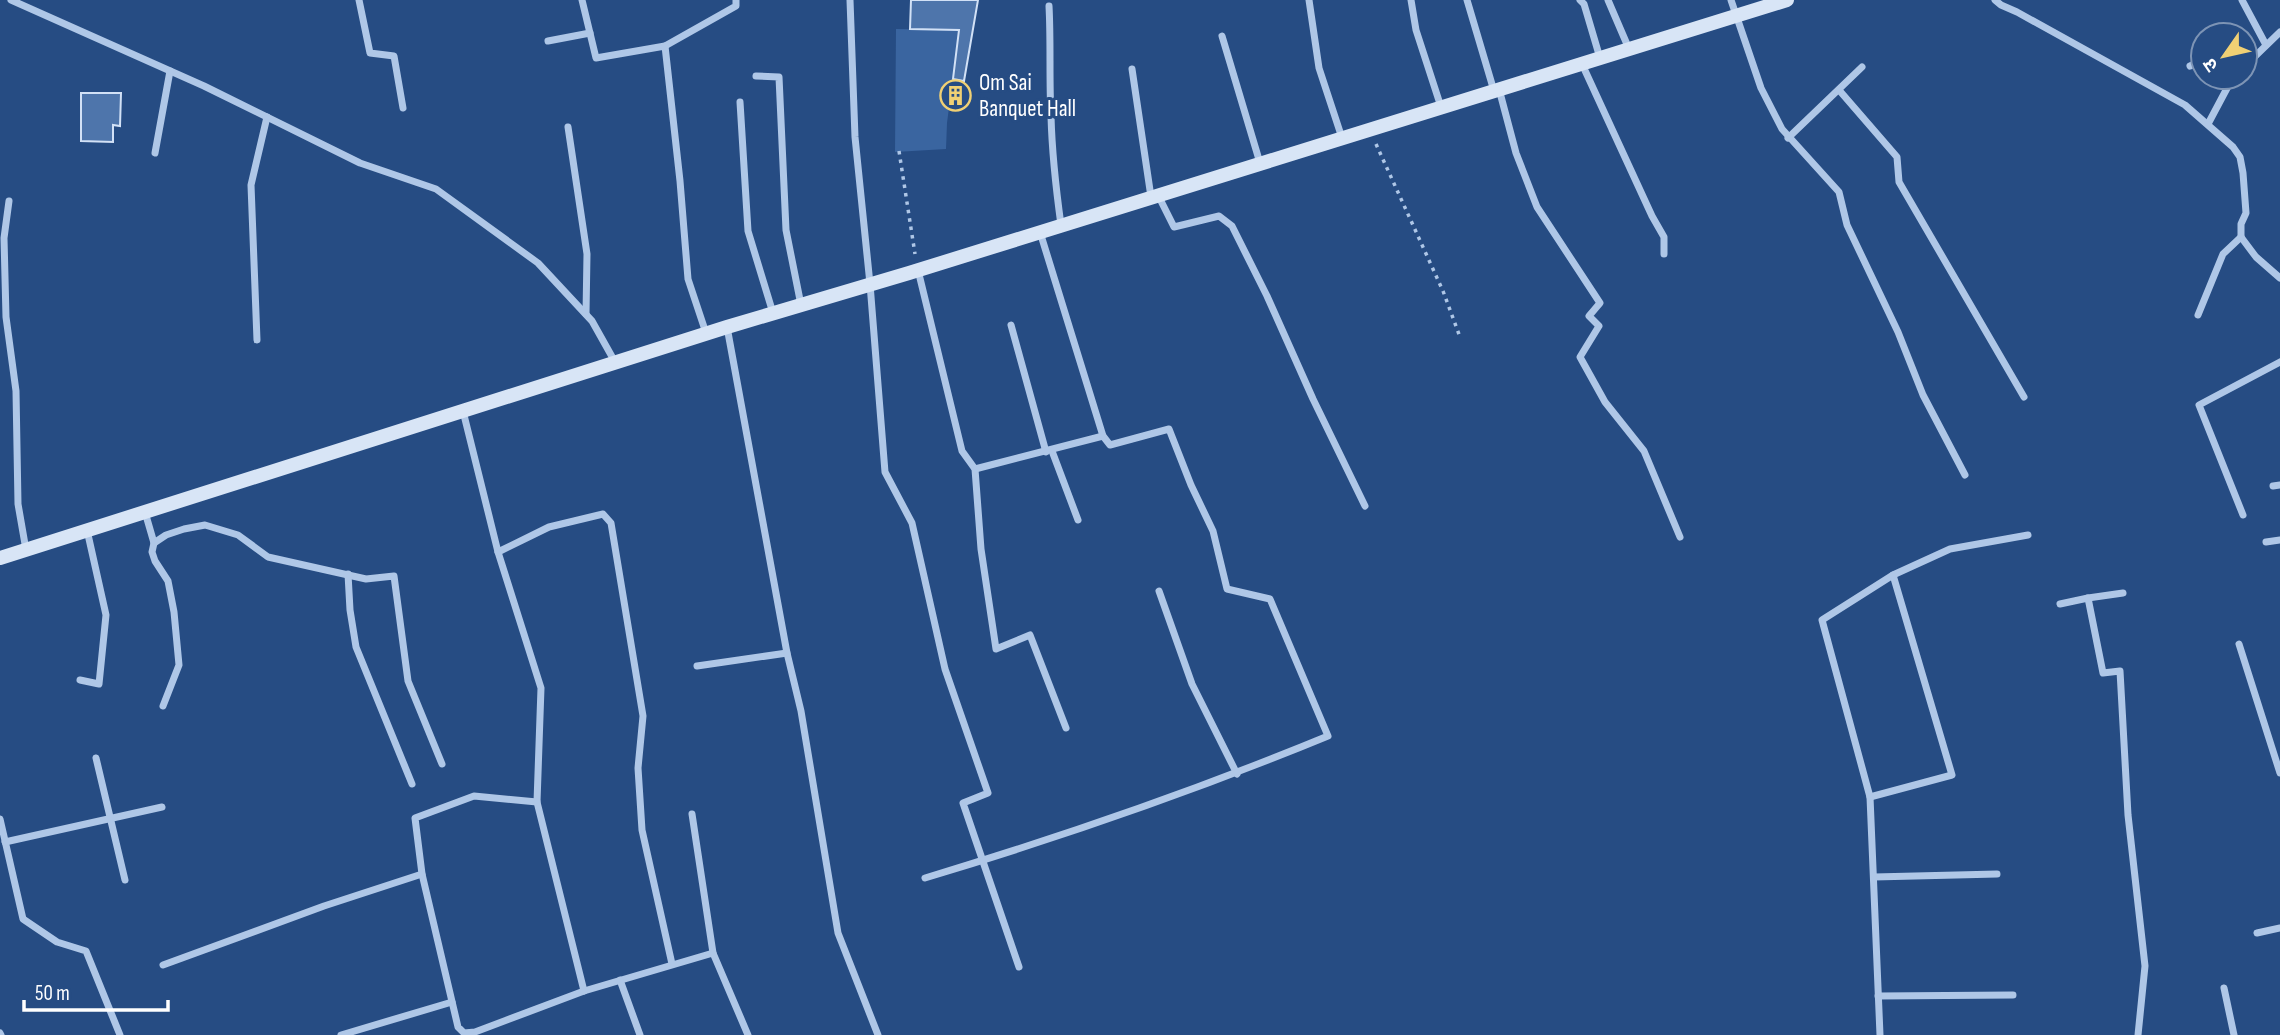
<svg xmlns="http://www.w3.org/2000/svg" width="2280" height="1035" font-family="'Sofia Sans Condensed','Noto Sans Devanagari',sans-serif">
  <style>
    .green { fill: #3a65a0 }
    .building { fill: #4e75ab; stroke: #d2e1f6; stroke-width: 2 }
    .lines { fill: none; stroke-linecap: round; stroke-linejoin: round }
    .path { stroke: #afc7e7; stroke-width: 3.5; stroke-dasharray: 3.5 5; stroke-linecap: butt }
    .minor { stroke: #afc7e7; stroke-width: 7 }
    .secondary { stroke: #d8e5f6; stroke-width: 14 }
    .labels { text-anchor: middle; stroke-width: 6; stroke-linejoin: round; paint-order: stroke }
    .poi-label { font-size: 23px; fill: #fff; stroke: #264c83; text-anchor: start }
  </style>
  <rect width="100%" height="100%" fill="#264c83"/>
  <path class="green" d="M 896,29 L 959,30 L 947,123 L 946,149 L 895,152 Z"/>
  <g class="building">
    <path d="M 911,0 L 978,0 L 964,81 L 953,79 L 959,30 L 910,29 Z"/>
    <path d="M 81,93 L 121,93 L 120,126 L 113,125 L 113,142 L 81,141 Z"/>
  </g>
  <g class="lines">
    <g class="path">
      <path d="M 1376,144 L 1443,291 L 1460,337"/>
      <path d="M 899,151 L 915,254"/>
    </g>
    <g class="minor">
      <path d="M 11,0 L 204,86 L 360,163 L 436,189 L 538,263 L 592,321 L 615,362"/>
      <path d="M 359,0 L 370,53 L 394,56 L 403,108"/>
      <path d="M 582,0 L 596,58 L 665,46 L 680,181 L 688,279 L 706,333"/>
      <path d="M 850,0 L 855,137 L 870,284 L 885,472 L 912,523 L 945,669 L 988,793 L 963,803 L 1019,967"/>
      <path d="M 1309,0 L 1319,68 L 1342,138"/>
      <path d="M 1411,0 L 1416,30 L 1441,107"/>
      <path d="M 1467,0 L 1494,91"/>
      <path d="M 1580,0 L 1584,4 L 1600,58"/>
      <path d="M 1608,0 L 1629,49"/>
      <path d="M 1731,0 L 1761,88 L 1782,129 L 1839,192 L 1847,225 L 1898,332 L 1923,395 L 1965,475"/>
      <path d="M 1995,0 L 2001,5 L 2017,12 L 2185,105 L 2233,147 L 2240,157 L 2243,173 L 2246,213 L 2241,224 L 2241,237 L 2256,257 L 2280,278"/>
      <path d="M 2242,0 L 2266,45"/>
      <path d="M 1049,6 C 1051,43 1049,79 1051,116 C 1052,153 1056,189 1061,225"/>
      <path d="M 1222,36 L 1260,163"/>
      <path d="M 548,41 L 590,33"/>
      <path d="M 665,46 L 736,6 L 736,0"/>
      <path d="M 1582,64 L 1652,216 L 1664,237 L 1664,254"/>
      <path d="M 2190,66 L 2203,60"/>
      <path d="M 2245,66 L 2280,32"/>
      <path d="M 1132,69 L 1151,197"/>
      <path d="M 756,76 L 779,77 L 786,230 L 801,305"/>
      <path d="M 1499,89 L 1516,153 L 1537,207 L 1600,303 L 1589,316 L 1599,326 L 1580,357 L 1605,402 L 1644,451 L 1680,537"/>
      <path d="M 1839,90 L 1897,157 L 1899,182 L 2024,397"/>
      <path d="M 740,102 L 748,231 L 773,313"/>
      <path d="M 2208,124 L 2233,77"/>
      <path d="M 568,127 L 587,254 L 586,314"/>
      <path d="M 1788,138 L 1862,67"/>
      <path d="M 155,153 L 170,71"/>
      <path d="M 1158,195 L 1174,227 L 1219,216 L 1232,226 L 1267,296 L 1313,399 L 1365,506"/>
      <path d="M 9,201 L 4,238 L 6,317 L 16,391 L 18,504 L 26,550"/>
      <path d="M 918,270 L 962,451 L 975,469 L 981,549 L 996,649 L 1030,635 L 1066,728"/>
      <path d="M 2198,315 L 2223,254 L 2241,237"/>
      <path d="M 1011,325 L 1046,452"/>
      <path d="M 727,327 L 787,653 L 801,711 L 838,933 L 878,1035"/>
      <path d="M 257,340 L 251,185 L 267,117"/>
      <path d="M 463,411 L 498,552 L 541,688 L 537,802 L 584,991"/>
      <path d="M 1052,451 L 1078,520"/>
      <path d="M 975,469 L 1103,436"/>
      <path d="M 2273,486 L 2280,485"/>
      <path d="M 145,512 L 154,543 L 152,552 L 155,561 L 168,581 L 174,612 L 179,665 L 163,706"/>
      <path d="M 2243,515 L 2199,405 L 2280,362"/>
      <path d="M 2266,542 L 2280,540"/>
      <path d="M 154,543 L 166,535 L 184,529 L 205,525 L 238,535 L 268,557 L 366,579 L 394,576 L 408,681 L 442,764"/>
      <path d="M 498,552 L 549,527 L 603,514 L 611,523 L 643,716 L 638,768 L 642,830 L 672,964"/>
      <path d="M 348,574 L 350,610 L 356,647 L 412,784"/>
      <path d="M 1159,591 L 1192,684 L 1237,774"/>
      <path d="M 2123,593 L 2088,598 L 2103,673 L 2120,671 L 2128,815 L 2145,966 L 2138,1035"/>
      <path d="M 2060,604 L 2088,598"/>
      <path d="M 2239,644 L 2280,773"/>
      <path d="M 697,666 L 787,653"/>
      <path d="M 80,680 L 99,684 L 106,615 L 87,530"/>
      <path d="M 96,758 L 125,880"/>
      <path d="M 1870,797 L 1952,775 L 1893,575"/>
      <path d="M 537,802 L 474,796 L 415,818 L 422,874 L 458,1027 L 464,1033 L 475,1032 L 584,991 L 713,953"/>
      <path d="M 692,814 L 713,953 L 748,1035"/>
      <path d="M 0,819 L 23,919 L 57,942 L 86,951 L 120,1035"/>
      <path d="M 5,842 L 162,807"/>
      <path d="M 1874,877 L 1997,874"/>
      <path d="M 925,878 C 1061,837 1197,790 1328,736 L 1270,599 L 1227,589 L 1213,531 L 1191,485 L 1169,429 L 1110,445 L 1103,436 L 1040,232"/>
      <path d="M 2257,933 L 2280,928"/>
      <path d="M 163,965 L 324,906 L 422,874"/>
      <path d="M 620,980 L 640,1035"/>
      <path d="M 2224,988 L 2234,1035"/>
      <path d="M 1878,996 L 2013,995"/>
      <path d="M 0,1033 L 1,1035"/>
      <path d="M 341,1035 L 452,1002"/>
      <path d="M 1880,1035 L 1870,797 L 1822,620 L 1893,575 L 1950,549 L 2028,535"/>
    </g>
    <path class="secondary" d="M 0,558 L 727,327 L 909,273 L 1787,0"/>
  </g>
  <defs>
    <symbol id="building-ring" viewBox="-11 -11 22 22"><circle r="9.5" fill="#264c83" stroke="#f0d074" stroke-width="1.5"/><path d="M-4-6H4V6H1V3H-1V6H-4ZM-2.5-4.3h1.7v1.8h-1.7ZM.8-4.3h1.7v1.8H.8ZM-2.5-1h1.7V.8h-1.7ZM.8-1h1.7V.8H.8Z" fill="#f0d074"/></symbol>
  </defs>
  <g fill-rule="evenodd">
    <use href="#building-ring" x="938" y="78" width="35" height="35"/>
  </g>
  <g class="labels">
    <g class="poi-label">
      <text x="979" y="90">Om Sai<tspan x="979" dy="26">Banquet Hall</tspan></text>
    </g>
  </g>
  <g transform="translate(2224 56) rotate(236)"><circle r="33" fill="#264c83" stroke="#7d94b5" stroke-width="2"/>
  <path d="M0-5L12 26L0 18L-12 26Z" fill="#f0d074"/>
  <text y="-10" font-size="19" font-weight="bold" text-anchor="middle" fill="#ffffff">उ</text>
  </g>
  <path d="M24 1000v10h144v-10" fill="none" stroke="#ffffff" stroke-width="3.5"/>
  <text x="35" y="1000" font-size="21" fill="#ffffff" stroke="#264c83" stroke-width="5" paint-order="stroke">50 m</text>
</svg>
